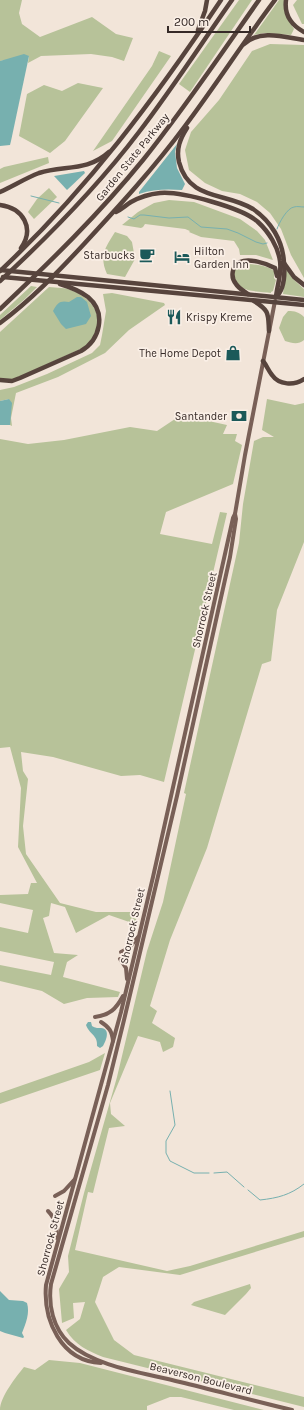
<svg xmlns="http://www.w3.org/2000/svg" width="304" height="1410" font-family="Karla,sans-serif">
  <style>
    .green { fill: #b7c299 }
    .water { fill: #77b0af }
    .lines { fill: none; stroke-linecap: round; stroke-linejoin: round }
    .stream { stroke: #77b0af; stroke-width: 1 }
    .major { stroke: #796057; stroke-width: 4 }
    .highway { stroke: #57443d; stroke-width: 4.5 }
    .labels { text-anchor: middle; stroke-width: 3.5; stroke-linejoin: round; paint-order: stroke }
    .street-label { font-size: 11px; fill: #362a27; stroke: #faefe6 }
    .poi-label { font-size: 11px; fill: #362a27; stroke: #faefe6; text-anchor: end }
  </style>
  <rect width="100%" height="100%" fill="#f2e5d9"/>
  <g class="green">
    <path d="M 0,0 L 22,0 L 19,13 L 22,24 L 40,37 L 92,17 L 116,34 L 133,38 L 124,61 L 112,57 L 91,54 L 41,56 L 28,63 L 29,56 L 0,61 Z"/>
    <path d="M 239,0 L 252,0 L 190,92 L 179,84 Z"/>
    <path d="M 279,0 L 284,0 L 286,16 L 294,29 L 291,35 L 264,33 L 254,35 Z"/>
    <path d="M 297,0 L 304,0 L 304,24 L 302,24 L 293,5 Z"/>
    <path d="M 270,44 L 304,45 L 304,278 L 291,255 L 281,229 L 270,213 L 257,202 L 240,194 L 222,191 L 205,183 L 189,170 L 185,150 L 191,132 L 219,100 L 252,51 Z"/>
    <path d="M 159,51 L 171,56 L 112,141 L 93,151 L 152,66 Z"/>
    <path d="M 78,83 L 103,88 L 65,141 L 50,153 L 19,136 L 27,94 L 44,85 L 62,91 Z"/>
    <path d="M 48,157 L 49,163 L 0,183 L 0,169 L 4,167 Z"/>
    <path d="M 49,188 L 57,197 L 34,219 L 28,212 L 37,199 Z"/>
    <path d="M 169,200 L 194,202 L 240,219 L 257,231 L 265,240 L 273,260 L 256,255 L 240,255 L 239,249 L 234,241 L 201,237 L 189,232 L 190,231 L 185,229 L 145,224 L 143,227 L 141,228 L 122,225 L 138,212 L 154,203 Z"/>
    <path d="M 115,232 L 127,236 L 132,242 L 135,259 L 125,277 L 107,274 C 99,256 105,248 115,232 Z"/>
    <path d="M 241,263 C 252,265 266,264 274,271 L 274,278 L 276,280 L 273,291 L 271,292 L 271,293 C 259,291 233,293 234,274 C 234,270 237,265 241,263 Z"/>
    <path d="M 286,268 L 292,278 L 304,289 L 304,297 L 283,294 Z"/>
    <path d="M 31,286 L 37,287 L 25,299 L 0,320 L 0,315 Z"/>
    <path d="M 49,287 C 57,288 65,287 73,291 C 92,298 106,318 93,338 C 91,341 87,344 85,347 L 12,380 L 0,379 L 0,332 Z"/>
    <path d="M 112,293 L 164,303 L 165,305 L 129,330 L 105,353 L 58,377 L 16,393 L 11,418 L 12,426 L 10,425 L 9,399 L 0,401 L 0,390 L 14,387 L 47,374 L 92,353 L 100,345 L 102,335 L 106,311 L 103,294 Z"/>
    <path d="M 288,311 C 295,311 299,312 304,317 L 304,340 C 298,345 292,343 285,341 L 279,328 L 283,317 Z"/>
    <path d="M 267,399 L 295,405 L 304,403 L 304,542 L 277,610 L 271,661 L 262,664 L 207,848 L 170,940 L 150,1006 L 157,1011 L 152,1023 L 175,1038 L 173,1047 L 163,1052 L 160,1042 L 138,1036 L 110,1103 L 111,1114 L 125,1126 L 109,1128 L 93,1193 L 88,1192 L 75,1250 L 167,1271 L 190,1266 L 304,1231 L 304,1237 L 180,1275 L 119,1267 L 103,1277 L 95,1302 L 114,1340 L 134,1355 L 304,1397 L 304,1407 L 103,1357 C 88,1351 75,1345 66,1330 L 80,1319 L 85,1302 L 73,1303 L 74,1318 L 62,1323 L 59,1289 L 69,1272 L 68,1256 L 84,1193 L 117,1077 L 147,951 L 163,902 L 186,794 L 184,793 L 239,543 L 243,504 L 254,441 L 263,437 L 274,437 L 262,430 Z"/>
    <path d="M 181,415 L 227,425 L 223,434 L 237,434 L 235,441 L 242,445 L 233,484 L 166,512 L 160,534 L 212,544 L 220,512 L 227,513 L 164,782 L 140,775 L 121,776 L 53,757 L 21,752 L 23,771 L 28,779 L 23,826 L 26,854 L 60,903 L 96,912 L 138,912 L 135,924 L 109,915 L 76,933 L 65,907 L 51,903 L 49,916 L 43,918 L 54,953 L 78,955 L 67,962 L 63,977 L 120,992 L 118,997 L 87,998 L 64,1004 L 42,991 L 0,981 L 0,965 L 51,975 L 54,962 L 0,951 L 0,927 L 28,933 L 33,910 L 0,903 L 0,895 L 28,894 L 31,883 L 37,883 L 18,847 L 21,788 L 10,747 L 0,748 L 0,439 L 28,444 L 64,440 L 130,427 L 157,431 Z"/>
    <path d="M 105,1053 L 100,1070 L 0,1104 L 0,1093 L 89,1062 Z"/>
    <path d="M 250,1284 L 251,1288 L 246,1294 L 225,1315 L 191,1305 L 194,1302 Z"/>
    <path d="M 49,1360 L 80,1363 L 264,1410 L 234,1410 L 181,1397 L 170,1397 L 147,1406 L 147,1410 L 0,1410 C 0,1397 16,1377 24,1367 L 35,1370 Z"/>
  </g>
  <g class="water">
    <path d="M 24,54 L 29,56 L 11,141 L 10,145 L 0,146 L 0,61 Z"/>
    <path d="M 177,144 L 175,152 L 177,168 L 185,184 L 182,190 C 167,189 154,189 139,194 L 139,192 Z"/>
    <path d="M 84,171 L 85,173 L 67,190 L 54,176 Z"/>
    <path d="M 77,297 L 81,297 L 87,302 L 91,316 L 86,324 L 66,329 L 61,324 L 53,311 C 57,303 60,300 69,302 Z"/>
    <path d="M 9,399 L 12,403 L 10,425 L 0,425 L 0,401 Z"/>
    <path d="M 88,1022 L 91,1022 L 92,1026 C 96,1028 96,1028 101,1028 C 111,1029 106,1041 103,1046 L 100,1048 L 97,1046 C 98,1035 89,1034 86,1025 Z"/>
    <path d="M 0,1291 L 9,1300 L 23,1301 L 27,1303 C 30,1313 26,1323 22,1333 L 24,1337 L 23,1338 L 5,1333 L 0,1331 Z"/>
  </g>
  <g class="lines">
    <g class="stream">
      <path d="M 31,196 L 59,203"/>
      <path d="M 128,217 L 134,219 L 140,215 L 144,215 L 169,218 L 188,217 L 201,227 L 227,229 L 238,233 L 256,242 L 263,244 L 267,243"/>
      <path d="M 277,229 C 279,223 287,208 294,207 C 297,206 301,207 304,207"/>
      <path d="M 170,1091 L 175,1125 L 166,1141 L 166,1153 L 170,1161 L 194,1173 L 209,1173"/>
      <path d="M 214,1173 L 227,1172 L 244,1187"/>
      <path d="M 248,1190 L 260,1200 C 278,1198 290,1195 304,1184"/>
    </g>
    <g class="major">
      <path d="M 275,301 L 245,455 L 235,514 L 236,519 L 230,557 L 177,796 L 124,1020 L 108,1085 L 51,1284 C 48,1305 53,1328 69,1343 C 95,1367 146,1373 180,1382 C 217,1391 254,1401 292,1410"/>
      <path d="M 121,952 L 129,948 L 138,937"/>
      <path d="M 120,959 L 126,968 L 127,979"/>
      <path d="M 95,1017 C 110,1015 116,1009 123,996"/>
      <path d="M 101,1022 C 109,1027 112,1031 113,1041"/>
      <path d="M 55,1196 L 64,1191 L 75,1179"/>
      <path d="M 48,1211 C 56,1219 57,1228 57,1238"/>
      <path d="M 101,1363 C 61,1361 43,1320 46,1285 L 121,1012 L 153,877 L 233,518 L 235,514"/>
    </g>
    <g class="highway">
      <path d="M 286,0 C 284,15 291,25 304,32"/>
      <path d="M 198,30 L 205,11 L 207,0"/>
      <path d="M 244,44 C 261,29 284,37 304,40"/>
      <path d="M 187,128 C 180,139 176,149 179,162 C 189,201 226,192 253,209 C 271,221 283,241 284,263 C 285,275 285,289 276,297"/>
      <path d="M 0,192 C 13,186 26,178 39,173 C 64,165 87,172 109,152"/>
      <path d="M 0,205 C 23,208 35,228 21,248"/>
      <path d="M 116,212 C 122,209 126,205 131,202 C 140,197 150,194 160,193 C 181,191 243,208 258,222 C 269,232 278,247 280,261 C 282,273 277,286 276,297"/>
      <path d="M 284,263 L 294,277 L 304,285"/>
      <path d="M 0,270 L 304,300"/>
      <path d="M 0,271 C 86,191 156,97 221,0"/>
      <path d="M 3,277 L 304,305"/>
      <path d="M 0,281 C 50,235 98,186 139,132 C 172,89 201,44 232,0"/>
      <path d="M 248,294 C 244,291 239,289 236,284 C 230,277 232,266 240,262 C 249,258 266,263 275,268 L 277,276"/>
      <path d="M 254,301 C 270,311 268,314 269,331"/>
      <path d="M 0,309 C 50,262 99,214 143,160 C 184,109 221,54 259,0"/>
      <path d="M 0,323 C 31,300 58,272 84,244 C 119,206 154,168 185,126 C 216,85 244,41 275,0"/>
      <path d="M 263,361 C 267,366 268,370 272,375 C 279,385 294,386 304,379"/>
      <path d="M 0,380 L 12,381 L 20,378 L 81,351 C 100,340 107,313 88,297 C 80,291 70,287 60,284"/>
    </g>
  </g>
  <defs>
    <symbol id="cafe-bare" viewBox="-9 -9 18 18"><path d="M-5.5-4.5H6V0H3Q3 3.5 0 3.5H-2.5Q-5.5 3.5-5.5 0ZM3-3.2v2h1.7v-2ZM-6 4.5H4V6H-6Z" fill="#1b5959" stroke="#faefe6" stroke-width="2.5" paint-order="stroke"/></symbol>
    <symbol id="hotel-bare" viewBox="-9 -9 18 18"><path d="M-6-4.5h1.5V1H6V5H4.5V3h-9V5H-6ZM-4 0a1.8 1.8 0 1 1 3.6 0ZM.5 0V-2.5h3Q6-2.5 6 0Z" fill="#1b5959" stroke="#faefe6" stroke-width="2.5" paint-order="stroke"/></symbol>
    <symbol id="restaurant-bare" viewBox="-9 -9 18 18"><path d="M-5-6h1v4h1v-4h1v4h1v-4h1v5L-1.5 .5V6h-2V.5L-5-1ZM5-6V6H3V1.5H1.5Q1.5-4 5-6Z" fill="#1b5959" stroke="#faefe6" stroke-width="2.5" paint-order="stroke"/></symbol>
    <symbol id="shop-bare" viewBox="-9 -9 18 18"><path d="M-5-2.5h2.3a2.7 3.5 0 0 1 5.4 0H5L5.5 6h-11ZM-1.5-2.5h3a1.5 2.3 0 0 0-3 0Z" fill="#1b5959" stroke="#faefe6" stroke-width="2.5" paint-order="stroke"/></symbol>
    <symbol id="bank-bare" viewBox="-9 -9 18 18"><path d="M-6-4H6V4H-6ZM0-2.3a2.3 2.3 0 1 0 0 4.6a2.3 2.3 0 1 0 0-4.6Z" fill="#1b5959" stroke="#faefe6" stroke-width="2.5" paint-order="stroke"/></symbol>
  </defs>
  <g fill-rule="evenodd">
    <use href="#cafe-bare" x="136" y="244" width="22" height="22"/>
    <use href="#hotel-bare" x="171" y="246" width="22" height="22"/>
    <use href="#restaurant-bare" x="163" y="306" width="22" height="22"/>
    <use href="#shop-bare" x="222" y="342" width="22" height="22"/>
    <use href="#bank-bare" x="228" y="405" width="22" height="22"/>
  </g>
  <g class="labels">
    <g class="street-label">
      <text transform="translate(132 157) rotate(-51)" y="4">Garden State Parkway</text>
      <text transform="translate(204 610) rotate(-77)" y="4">Shorrock Street</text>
      <text transform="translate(132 926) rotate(-77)" y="4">Shorrock Street</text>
      <text transform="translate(50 1238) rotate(-75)" y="4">Shorrock Street</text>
      <text transform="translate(201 1378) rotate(14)" y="4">Beaverson Boulevard</text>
    </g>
    <g class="poi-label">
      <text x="194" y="255" text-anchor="start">Hilton<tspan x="194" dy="13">Garden Inn</tspan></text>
      <text x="135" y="259">Starbucks</text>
      <text x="186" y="321" text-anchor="start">Krispy Kreme</text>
      <text x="221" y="357">The Home Depot</text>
      <text x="227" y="420">Santander</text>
    </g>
  </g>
  <path d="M168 26v6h82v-6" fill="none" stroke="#362a27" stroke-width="2"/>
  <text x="174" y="26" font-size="12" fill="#362a27" stroke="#faefe6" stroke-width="3" paint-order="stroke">200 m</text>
</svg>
